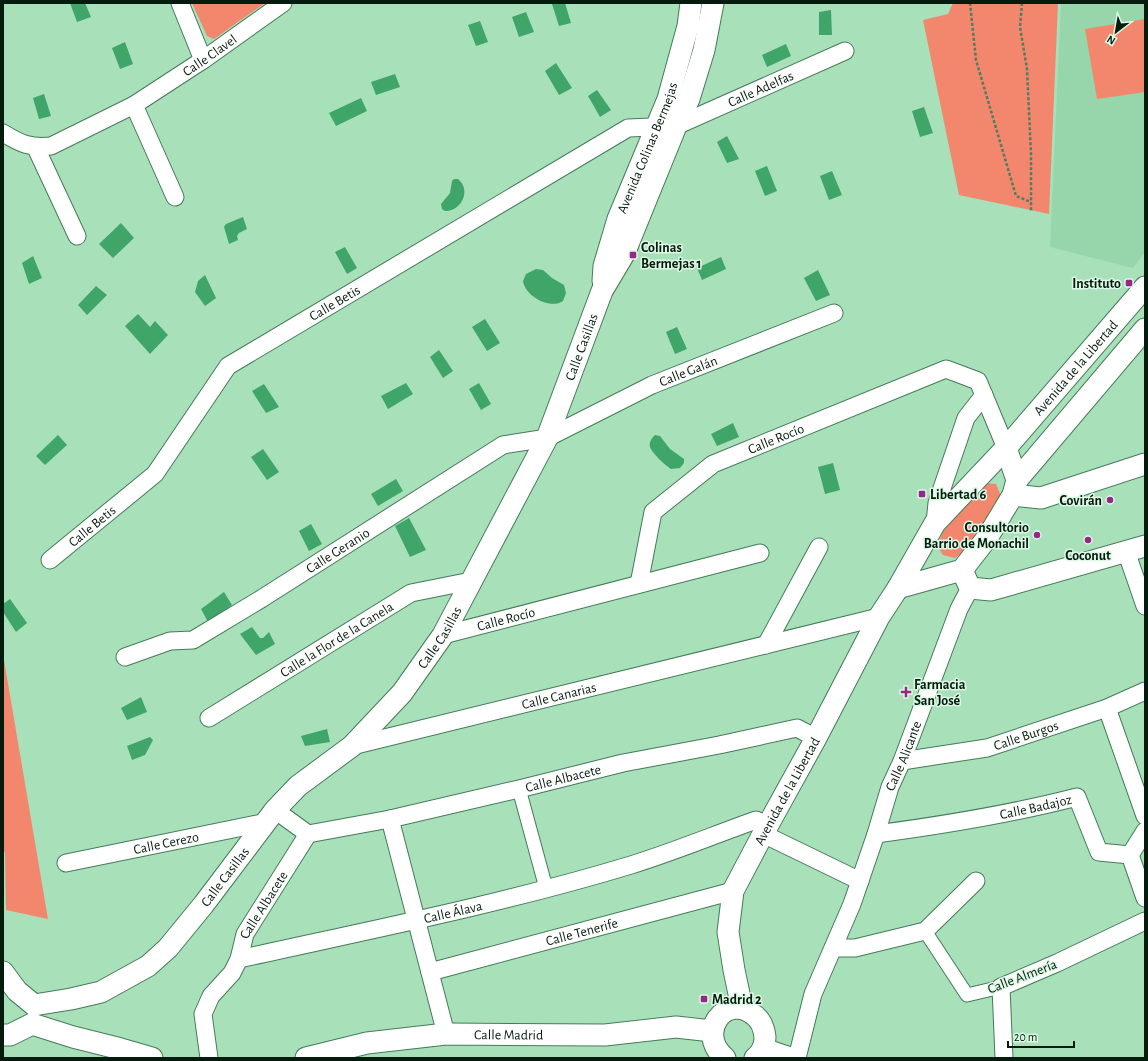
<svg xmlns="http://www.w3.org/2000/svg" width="1148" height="1061" font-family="'Alegreya Sans',sans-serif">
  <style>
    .built { fill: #96d6aa }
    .green { fill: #f2876d }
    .water { fill: #3fa569 }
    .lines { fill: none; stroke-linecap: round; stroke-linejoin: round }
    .pedestrian-casing { stroke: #457b58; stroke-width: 15 }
    .minor-casing { stroke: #457b58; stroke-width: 19 }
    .tertiary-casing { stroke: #457b58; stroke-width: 23 }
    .path { stroke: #547b61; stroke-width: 2.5; stroke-dasharray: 3 2; stroke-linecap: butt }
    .pedestrian { stroke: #fff; stroke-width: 13 }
    .minor { stroke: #fff; stroke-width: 17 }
    .tertiary { stroke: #fff; stroke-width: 21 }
    .poi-dot { fill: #962787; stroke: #ddf9e5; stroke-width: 1.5 }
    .labels { text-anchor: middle; stroke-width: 3; stroke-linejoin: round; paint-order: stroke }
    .street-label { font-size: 14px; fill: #051b0d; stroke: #ddf9e5 }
    .poi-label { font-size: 14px; font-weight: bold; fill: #051b0d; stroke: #ddf9e5; text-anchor: start }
  </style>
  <rect width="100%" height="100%" fill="#a7e0b9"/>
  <path class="built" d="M 1061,3 L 1145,3 L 1145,252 L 1133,268 L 1050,247 Z"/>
  <g class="green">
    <path d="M 192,3 L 265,3 L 214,39 L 207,36 Z"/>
    <path d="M 953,3 L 1058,3 L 1049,214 L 959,195 L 923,20 L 948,14 Z"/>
    <path d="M 1145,19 L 1145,92 L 1097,99 L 1085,29 Z"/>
    <path d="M 982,483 L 996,484 L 1001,496 L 972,546 L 955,558 L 943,555 L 937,546 L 944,530 Z"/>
    <path d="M 3,654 L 48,919 L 6,910 L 5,853 L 3,849 Z"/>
  </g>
  <g class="water">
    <path d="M 70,3 L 85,3 L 91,17 L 77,22 Z"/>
    <path d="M 565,3 L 571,23 L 559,26 L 552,4 Z"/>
    <path d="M 831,10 L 832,35 L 819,35 L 819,12 Z"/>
    <path d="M 526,12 L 534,32 L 519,37 L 512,17 Z"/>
    <path d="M 480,21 L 488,42 L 476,46 L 468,25 Z"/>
    <path d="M 125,42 L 133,64 L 120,69 L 112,48 Z"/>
    <path d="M 786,44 L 791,56 L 767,67 L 762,55 Z"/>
    <path d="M 556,63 L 572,88 L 559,95 L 545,71 Z"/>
    <path d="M 395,74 L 400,87 L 376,95 L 371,82 Z"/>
    <path d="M 597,90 L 611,110 L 600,117 L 588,96 Z"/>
    <path d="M 44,94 L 51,116 L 39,119 L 33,98 Z"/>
    <path d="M 361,98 L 367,111 L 336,126 L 329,113 Z"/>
    <path d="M 924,107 L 933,133 L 920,137 L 912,111 Z"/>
    <path d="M 727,136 L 739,159 L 727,163 L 717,142 Z"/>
    <path d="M 767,166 L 777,191 L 765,196 L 755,171 Z"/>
    <path d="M 832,171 L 842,195 L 829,200 L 820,176 Z"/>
    <path d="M 454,179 L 458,179 C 472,190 461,212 445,211 L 442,209 L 441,204 L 450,193 L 452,181 Z"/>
    <path d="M 243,217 L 247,229 L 239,233 L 237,236 L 238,240 L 229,244 L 224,227 L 226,224 Z"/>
    <path d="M 121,223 L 134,238 L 113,258 L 99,244 Z"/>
    <path d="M 345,247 L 357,268 L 347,274 L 335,252 Z"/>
    <path d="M 33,256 L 42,278 L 29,284 L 22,263 Z"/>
    <path d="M 721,257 L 726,269 L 702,280 L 697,268 Z"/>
    <path d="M 536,269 L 543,270 L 552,278 L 564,285 L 566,293 L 563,301 C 550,310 525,296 523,281 L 526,274 Z"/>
    <path d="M 818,270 L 830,295 L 816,301 L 804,278 Z"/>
    <path d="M 205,275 L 216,298 L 205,306 L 195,292 L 198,281 Z"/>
    <path d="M 96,286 L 107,295 L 87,315 L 78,305 Z"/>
    <path d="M 138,314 L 150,327 L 155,321 L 168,335 L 150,354 L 125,326 Z"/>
    <path d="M 485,319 L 500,343 L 487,351 L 472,327 Z"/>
    <path d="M 677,327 L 687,349 L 675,354 L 666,332 Z"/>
    <path d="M 439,350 L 453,371 L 443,378 L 430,357 Z"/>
    <path d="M 406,383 L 413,394 L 388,409 L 381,396 Z"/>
    <path d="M 479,383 L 491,404 L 481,410 L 469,389 Z"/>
    <path d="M 264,384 L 279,407 L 266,413 L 252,391 Z"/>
    <path d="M 733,423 L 739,437 L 717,446 L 711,434 Z"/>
    <path d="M 58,435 L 67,445 L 45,465 L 36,456 Z"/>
    <path d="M 655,435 L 660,436 L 670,449 L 684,459 L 684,463 L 680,468 L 671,469 C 667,466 663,463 659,459 C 651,450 645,445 655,435 Z"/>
    <path d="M 263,449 L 279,472 L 267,480 L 251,457 Z"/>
    <path d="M 833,463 L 840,490 L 825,494 L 818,467 Z"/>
    <path d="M 396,479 L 403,491 L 378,506 L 371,494 Z"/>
    <path d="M 409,518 L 426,550 L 410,557 L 395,526 Z"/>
    <path d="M 311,524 L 322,544 L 309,551 L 299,531 Z"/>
    <path d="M 224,592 L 232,605 L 208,622 L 201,609 Z"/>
    <path d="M 10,599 L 27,623 L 16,632 L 3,612 L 3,604 Z"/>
    <path d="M 252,627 L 260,638 L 263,638 L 269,632 L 275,644 L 256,655 L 240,634 Z"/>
    <path d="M 141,697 L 147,712 L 127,720 L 121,708 Z"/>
    <path d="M 327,729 L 330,742 L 305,746 L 301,736 Z"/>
    <path d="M 150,737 L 153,740 L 145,755 L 132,760 L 127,746 Z"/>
  </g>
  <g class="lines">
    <defs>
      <g id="pedestrian">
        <path d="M 519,789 L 546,888"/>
        <path d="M 925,931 L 967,995 L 1001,987"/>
      </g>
      <g id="minor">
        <path d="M 180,3 L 203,60"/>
        <path d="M 134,105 L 175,197"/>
        <path id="s1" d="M 3,133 C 21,144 30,148 51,146 L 134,105 L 203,60 L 283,3"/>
        <path d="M 36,148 L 77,236"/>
        <path d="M 935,523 L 937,503 L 966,418 L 984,395"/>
        <path d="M 1126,551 L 1145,606"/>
        <path id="s2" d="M 50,560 L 155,474 L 228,366 L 628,128 L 676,126 L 845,51"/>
        <path id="s3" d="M 639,584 L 653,512 L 713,464 L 946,369 L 978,381 L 1006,448"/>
        <path id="s4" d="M 443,635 L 760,553"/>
        <path d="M 766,645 L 819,547"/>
        <path id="s5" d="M 125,657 L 170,641 L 193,640 L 261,599 L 503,445 L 547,438 L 652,385 L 834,313"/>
        <path d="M 1107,708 L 1145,816"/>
        <path id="s6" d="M 209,718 L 411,593 L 471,581"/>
        <path id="s7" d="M 352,746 L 879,617"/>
        <path id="s8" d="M 902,761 L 987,748 L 1107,708 L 1145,691"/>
        <path id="s9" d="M 275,810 L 308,834 L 390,819 L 519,789 L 623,763 L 719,745 L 797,728 L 816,738"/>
        <path d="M 390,819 L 446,1034"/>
        <path d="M 763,834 L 860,881"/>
        <path id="s10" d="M 876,834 C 944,825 1011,814 1077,797 L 1099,852 L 1130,855 L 1145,831"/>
        <path d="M 1130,855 L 1145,898"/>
        <path id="s11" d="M 66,863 L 267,822"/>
        <path d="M 833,948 L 855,948 L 925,931 L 976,881"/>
        <path id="s12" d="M 239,959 C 370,930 502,904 631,865 C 673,852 714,835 756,820 L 767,825"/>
        <path id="s13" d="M 430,972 L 733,891"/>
        <path id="s14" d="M 209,1058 L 203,1014 L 211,996 L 232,973 L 239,959 L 245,934 L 308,834"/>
        <path id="s15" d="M 797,1058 L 813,994 L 852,904 L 876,834 L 890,787 L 902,761 L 959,609 L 970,588"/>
        <path d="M 1004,1058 L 1001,987 L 1057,963 L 1145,921"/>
      </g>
      <g id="tertiary">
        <path id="s16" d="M 603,281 L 604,266 L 618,219 L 668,99 L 688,26 L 691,3"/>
        <path d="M 1017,480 L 1145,329"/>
        <path d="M 1013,495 L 1041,498 L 1145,464"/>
        <path d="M 962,570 L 970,588 L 991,590 L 1145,546"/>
        <path d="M 898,588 L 962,570 L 987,538 L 1013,495 L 1017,480 L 1006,448"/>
        <path d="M 3,972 L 17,991 L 34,1005"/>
        <path id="s17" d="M 34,1005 L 71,999 L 101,992 L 148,966 L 168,948 L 204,904 L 275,810 L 298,786 L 352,746 L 402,693 L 443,635 L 547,438 L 602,291 L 624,254 L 676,126 L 689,99 L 704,50 L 713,3"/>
        <path id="s18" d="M 742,1008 L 734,970 L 728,932 L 733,891 L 763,834 L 816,738 L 879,617 L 898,588 L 935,523 L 1006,448 L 1145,287"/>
        <path d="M 3,1035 L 10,1035 L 32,1024 L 73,1037 L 121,1049 L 152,1058"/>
        <path d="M 763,1049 L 790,1058"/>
        <path id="s19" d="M 306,1058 L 367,1043 L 446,1034 L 605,1035 L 676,1027 L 712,1031"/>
        <path d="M 725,1058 C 695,1033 726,992 754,1015 C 761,1020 764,1028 765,1037 C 765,1045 762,1053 755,1058"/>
      </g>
    </defs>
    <use href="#pedestrian" class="pedestrian-casing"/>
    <use href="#minor" class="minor-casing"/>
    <use href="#tertiary" class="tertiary-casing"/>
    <g class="path">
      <path d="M 970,3 L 976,60 L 1016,196 L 1031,202"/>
      <path d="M 1022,3 L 1020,27 L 1027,69 L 1031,154 L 1031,211"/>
    </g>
    <use href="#pedestrian" class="pedestrian"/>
    <use href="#minor" class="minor"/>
    <use href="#tertiary" class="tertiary"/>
  </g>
  <g class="poi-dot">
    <rect x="629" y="251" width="8" height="8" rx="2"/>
    <rect x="1125" y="279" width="8" height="8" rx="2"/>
    <rect x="918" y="490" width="8" height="8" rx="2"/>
    <circle cx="1110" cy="500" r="4"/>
    <circle cx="1037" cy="535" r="4"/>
    <circle cx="1088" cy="540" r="4"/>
    <path d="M904 686h4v4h4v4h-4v4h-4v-4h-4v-4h4z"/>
    <rect x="700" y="995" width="8" height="8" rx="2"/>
  </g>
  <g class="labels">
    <g class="street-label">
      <text dy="5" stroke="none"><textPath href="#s1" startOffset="234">Calle Clavel</textPath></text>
      <text dy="5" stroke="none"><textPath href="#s2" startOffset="872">Calle Adelfas</textPath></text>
      <text dy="5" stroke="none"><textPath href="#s16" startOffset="141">Avenida Colinas Bermejas</textPath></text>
      <text dy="5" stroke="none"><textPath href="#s2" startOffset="390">Calle Betis</textPath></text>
      <text dy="5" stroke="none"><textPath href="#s17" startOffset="888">Calle Casillas</textPath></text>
      <text dy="5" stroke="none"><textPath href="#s18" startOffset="748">Avenida de la Libertad</textPath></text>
      <text dy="5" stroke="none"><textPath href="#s5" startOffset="638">Calle Galán</textPath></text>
      <text dy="5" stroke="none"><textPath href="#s3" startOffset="218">Calle Rocío</textPath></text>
      <text dy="5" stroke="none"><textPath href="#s2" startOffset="54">Calle Betis</textPath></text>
      <text dy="5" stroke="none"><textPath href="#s5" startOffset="241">Calle Geranio</textPath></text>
      <text dy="5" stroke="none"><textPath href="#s4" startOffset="65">Calle Rocío</textPath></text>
      <text dy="5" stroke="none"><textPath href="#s17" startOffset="564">Calle Casillas</textPath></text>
      <text dy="5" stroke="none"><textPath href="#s6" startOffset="150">Calle la Flor de la Canela</textPath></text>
      <text dy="5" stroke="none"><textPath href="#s7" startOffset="213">Calle Canarias</textPath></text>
      <text dy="5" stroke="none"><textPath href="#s8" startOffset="127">Calle Burgos</textPath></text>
      <text dy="5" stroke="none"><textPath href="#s15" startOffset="321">Calle Alicante</textPath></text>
      <text dy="5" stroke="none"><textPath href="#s9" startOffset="302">Calle Albacete</textPath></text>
      <text dy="5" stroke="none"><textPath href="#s18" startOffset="232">Avenida de la Libertad</textPath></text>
      <text dy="5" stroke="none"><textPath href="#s10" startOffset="162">Calle Badajoz</textPath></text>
      <text dy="5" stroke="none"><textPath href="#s11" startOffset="102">Calle Cerezo</textPath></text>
      <text dy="5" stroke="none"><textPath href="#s17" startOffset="240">Calle Casillas</textPath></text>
      <text dy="5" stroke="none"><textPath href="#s14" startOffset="171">Calle Albacete</textPath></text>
      <text dy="5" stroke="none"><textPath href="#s12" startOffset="219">Calle Álava</textPath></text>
      <text dy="5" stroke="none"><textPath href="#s13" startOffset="157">Calle Tenerife</textPath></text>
      <text transform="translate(1022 976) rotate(-21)" y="5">Calle Almería</text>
      <text dy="5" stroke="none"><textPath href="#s19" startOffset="205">Calle Madrid</textPath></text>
    </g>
    <g class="poi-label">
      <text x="641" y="252">Colinas<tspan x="641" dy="16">Bermejas 1</tspan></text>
      <text x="1121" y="288" text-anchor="end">Instituto</text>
      <text x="930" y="499">Libertad 6</text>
      <text x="1102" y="505" text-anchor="end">Covirán</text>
      <text x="1029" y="532" text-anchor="end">Consultorio<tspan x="1029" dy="16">Barrio de Monachil</tspan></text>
      <text x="1088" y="560" text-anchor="middle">Coconut</text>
      <text x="914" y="689">Farmacia<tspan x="914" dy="16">San José</tspan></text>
      <text x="712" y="1004">Madrid 2</text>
    </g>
  </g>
  <rect width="1148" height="1061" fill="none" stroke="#051b0d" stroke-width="8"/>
  <g transform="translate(1116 32) rotate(211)" stroke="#ddf9e5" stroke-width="3" paint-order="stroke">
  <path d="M0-3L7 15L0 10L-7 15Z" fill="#051b0d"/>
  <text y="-6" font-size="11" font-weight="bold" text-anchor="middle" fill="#051b0d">N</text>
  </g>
  <path d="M1008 1041v6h66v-6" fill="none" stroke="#051b0d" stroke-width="2"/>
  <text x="1014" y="1041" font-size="12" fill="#051b0d" stroke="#ddf9e5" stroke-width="3" paint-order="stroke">20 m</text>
</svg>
